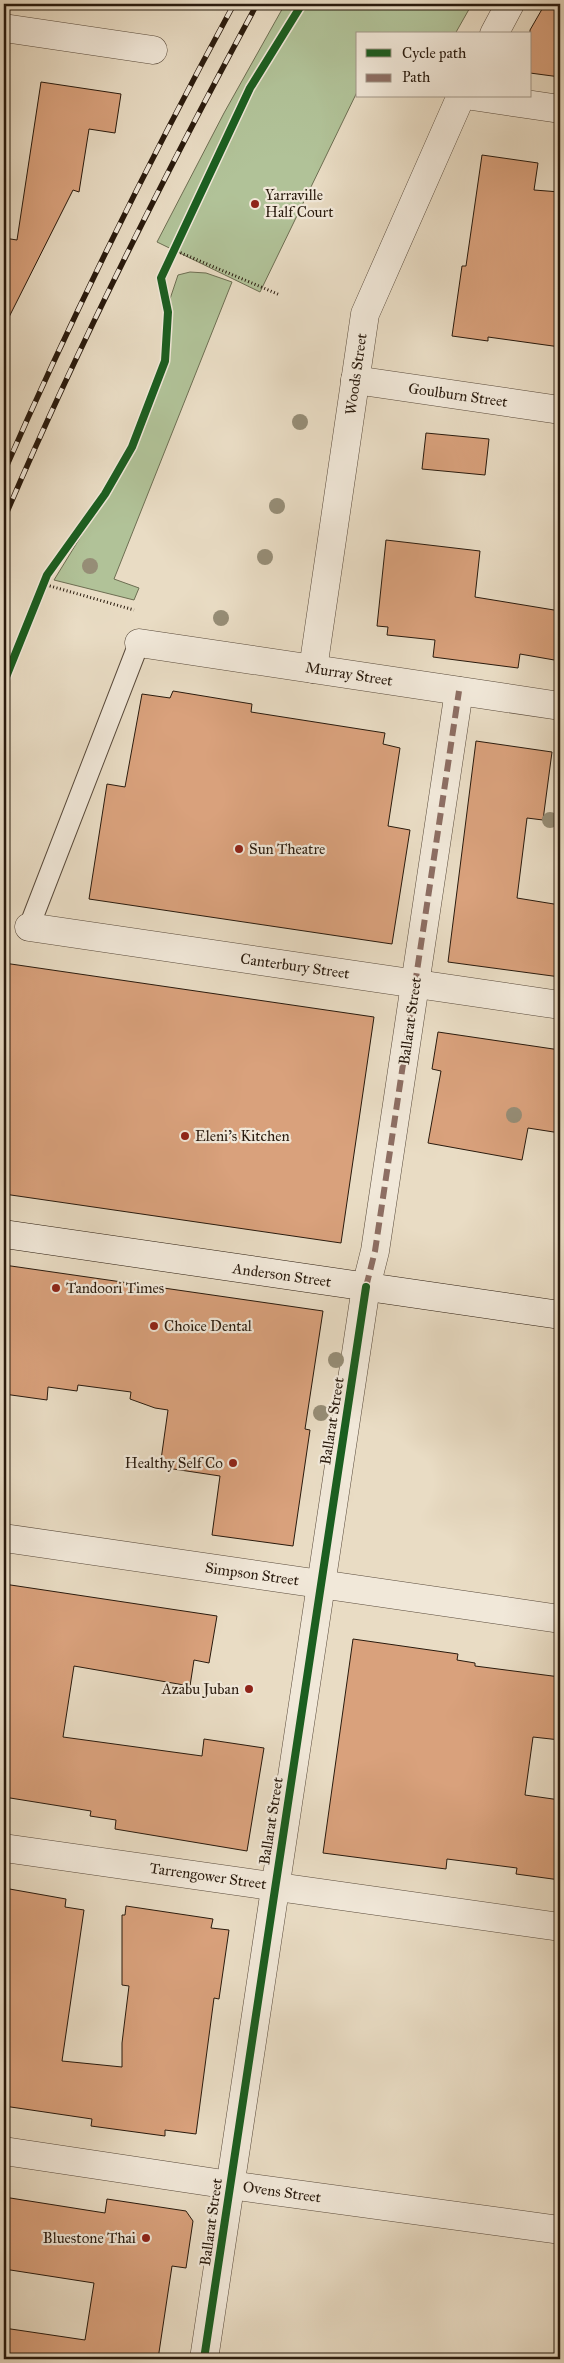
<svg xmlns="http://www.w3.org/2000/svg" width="564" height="2363" font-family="'IM FELL Great Primer',serif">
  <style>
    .green { fill: #b1c298; stroke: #6d6e52 }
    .building { fill: #d9a17c; stroke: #291a0d }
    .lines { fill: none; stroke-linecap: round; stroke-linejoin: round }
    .lane-casing { stroke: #594a3b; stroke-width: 22 }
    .street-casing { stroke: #594a3b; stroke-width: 29 }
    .secondary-casing { stroke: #291a0d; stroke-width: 29 }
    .path { stroke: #291a0d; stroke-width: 3; stroke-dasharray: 1 2.5; stroke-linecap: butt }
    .lane { stroke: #f1e8d9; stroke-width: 20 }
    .street { stroke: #f1e8d9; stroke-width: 28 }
    .secondary { stroke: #f1e8d9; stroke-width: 28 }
    .rail-casing { stroke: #291a0d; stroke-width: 5.5 }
    .rail { stroke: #f1e8d9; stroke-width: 4; stroke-dasharray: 11; stroke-linecap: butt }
    .quiet { stroke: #8d6e63; stroke-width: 6; stroke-dasharray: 12 6; stroke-linecap: butt }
    .cycleway-casing { stroke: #f1e8d9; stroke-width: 11 }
    .cycleway { stroke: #1b5e20; stroke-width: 8 }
    .tree { fill: #968d76 }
    .poi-dot { fill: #8f2418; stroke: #f1e8d9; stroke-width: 2 }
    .labels { text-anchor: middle; stroke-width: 4.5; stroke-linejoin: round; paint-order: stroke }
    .poi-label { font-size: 15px; fill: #291a0d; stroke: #f1e8d9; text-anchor: start }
    .street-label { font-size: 15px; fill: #291a0d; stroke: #f1e8d9 }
  </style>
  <rect width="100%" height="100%" fill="#e9dcc4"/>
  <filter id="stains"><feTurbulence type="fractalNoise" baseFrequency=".004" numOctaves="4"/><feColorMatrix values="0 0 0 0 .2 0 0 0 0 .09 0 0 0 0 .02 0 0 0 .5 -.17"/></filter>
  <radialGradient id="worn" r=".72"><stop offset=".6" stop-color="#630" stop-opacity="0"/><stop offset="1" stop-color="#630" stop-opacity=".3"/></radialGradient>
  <g class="green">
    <path d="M 285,4 L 472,4 L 455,34 L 358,34 L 358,90 L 260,292 L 157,242 L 224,113 Z"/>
    <path d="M 190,272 L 206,273 L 232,282 L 114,579 L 139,588 L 134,600 L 54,580 L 134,450 L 167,362 L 169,302 L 178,275 Z"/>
  </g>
  <g class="building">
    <path d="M 545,4 L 560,4 L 560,77 L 530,73 L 530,30 Z"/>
    <path d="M 41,82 L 121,94 L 115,133 L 89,129 L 79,192 L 73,190 L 4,327 L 4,238 L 17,240 Z"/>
    <path d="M 482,155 L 538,163 L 534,190 L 560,192 L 560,347 L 488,337 L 488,341 L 452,336 L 462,266 L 466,266 Z"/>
    <path d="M 426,433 L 489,439 L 485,475 L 422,469 Z"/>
    <path d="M 386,540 L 480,551 L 475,597 L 560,611 L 560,661 L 520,654 L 518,668 L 433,657 L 435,640 L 387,635 L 388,627 L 377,626 Z"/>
    <path d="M 173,691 L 252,704 L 251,712 L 385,733 L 383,744 L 400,748 L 388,826 L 410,830 L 392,944 L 89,899 L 107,784 L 125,787 L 142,694 L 170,698 Z"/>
    <path d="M 476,741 L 552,752 L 543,820 L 527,818 L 517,898 L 560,905 L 560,977 L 448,962 Z"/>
    <path d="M 4,963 L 374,1017 L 341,1243 L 4,1194 Z"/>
    <path d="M 438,1032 L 560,1050 L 560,1133 L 528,1128 L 522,1160 L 428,1143 L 441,1071 L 432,1069 Z"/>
    <path d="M 4,1265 L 323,1311 L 305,1429 L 310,1430 L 293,1546 L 212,1535 L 220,1476 L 160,1467 L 168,1410 L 155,1408 L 130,1399 L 131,1392 L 78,1385 L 77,1391 L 48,1387 L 47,1400 L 4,1394 Z"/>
    <path d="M 4,1584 L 217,1616 L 209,1663 L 194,1660 L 190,1686 L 74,1666 L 63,1737 L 202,1756 L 204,1739 L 264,1748 L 247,1851 L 115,1829 L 116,1820 L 90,1816 L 91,1811 L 4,1797 Z"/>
    <path d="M 353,1639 L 458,1654 L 457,1660 L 475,1663 L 475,1666 L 560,1677 L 560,1740 L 533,1737 L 525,1795 L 560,1800 L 560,1880 L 516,1874 L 517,1868 L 447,1859 L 446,1869 L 323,1853 Z"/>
    <path d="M 4,1888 L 66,1899 L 65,1907 L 84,1910 L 62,2061 L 122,2067 L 122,2043 L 129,1986 L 122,1985 L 122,1915 L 125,1915 L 126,1906 L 213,1919 L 211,1928 L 229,1930 L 219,1999 L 214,1998 L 196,2134 L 165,2130 L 165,2136 L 91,2126 L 92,2119 L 4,2106 Z"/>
    <path d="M 4,2197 L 105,2213 L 107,2199 L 186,2211 L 193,2221 L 186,2268 L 172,2266 L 158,2359 L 4,2359 L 4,2328 L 85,2340 L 94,2283 L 4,2269 Z"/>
  </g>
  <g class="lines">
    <defs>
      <path id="lane" d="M 29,927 L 139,643"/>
      <g id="street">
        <path d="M 4,28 L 153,50"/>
        <path d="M 494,34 L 510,4"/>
        <path d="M 472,96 L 560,109"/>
        <path d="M 355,380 L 560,410"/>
        <path d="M 139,643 L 560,706"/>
        <path d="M 313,669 L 365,314 L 461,96"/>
        <path d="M 29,927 L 560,1005"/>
        <path d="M 4,1538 L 560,1619"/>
        <path d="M 4,1848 L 560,1927"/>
        <path d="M 4,2151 L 230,2185 L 560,2230"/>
        <path d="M 204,2359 L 366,1287 L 375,1251 L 459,691"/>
      </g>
      <path id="secondary" d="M 4,1234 L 560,1315"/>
    </defs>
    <use href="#lane" class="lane-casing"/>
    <use href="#street" class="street-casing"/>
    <use href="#secondary" class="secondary-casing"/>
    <g class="path">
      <path d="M 174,250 L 280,295"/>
      <path d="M 43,584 L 134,610"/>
    </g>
    <use href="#lane" class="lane"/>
    <use href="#street" class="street"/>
    <use href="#secondary" class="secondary"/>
    <defs>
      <g id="rail">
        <path d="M 4,472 C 74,312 151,157 234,4"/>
        <path d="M 4,519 C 79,343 166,172 257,4"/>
      </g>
    </defs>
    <use href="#rail" class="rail-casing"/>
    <use href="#rail" class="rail"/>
    <path class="quiet" d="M 366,1287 L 375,1251 L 459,691"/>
    <defs>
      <g id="cycleway">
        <path d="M 4,682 L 47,575 L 105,494 L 132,447 L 165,361 L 168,312 L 161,278 L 250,88 L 302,4"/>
        <path d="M 204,2359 L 366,1287"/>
      </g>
    </defs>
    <use href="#cycleway" class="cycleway-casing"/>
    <use href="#cycleway" class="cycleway"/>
  </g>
  <g class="tree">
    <circle cx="300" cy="422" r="8"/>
    <circle cx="277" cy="506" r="8"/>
    <circle cx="265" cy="557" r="8"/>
    <circle cx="90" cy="566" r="8"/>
    <circle cx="221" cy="618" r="8"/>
    <circle cx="550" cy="820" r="8"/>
    <circle cx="514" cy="1115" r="8"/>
    <circle cx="336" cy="1360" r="8"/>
    <circle cx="321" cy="1413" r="8"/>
  </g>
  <g class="poi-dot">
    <circle cx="255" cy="204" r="5"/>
    <circle cx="239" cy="849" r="5"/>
    <circle cx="185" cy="1136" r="5"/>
    <circle cx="56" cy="1288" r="5"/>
    <circle cx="154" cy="1326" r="5"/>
    <circle cx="233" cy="1463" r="5"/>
    <circle cx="249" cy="1689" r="5"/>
    <circle cx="146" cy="2238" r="5"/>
  </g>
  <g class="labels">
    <g class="poi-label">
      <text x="265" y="200">Yarraville<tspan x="265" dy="17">Half Court</tspan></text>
      <text x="249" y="854">Sun Theatre</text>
      <text x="195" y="1141">Eleni's Kitchen</text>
      <text x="66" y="1293">Tandoori Times</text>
      <text x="164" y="1331">Choice Dental</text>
      <text x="223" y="1468" text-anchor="end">Healthy Self Co</text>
      <text x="239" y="1694" text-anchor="end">Azabu Juban</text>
      <text x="136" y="2243" text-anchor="end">Bluestone Thai</text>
    </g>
    <g class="street-label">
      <text transform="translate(356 374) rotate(-82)" y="5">Woods Street</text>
      <text transform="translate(458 395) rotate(8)" y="5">Goulburn Street</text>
      <text transform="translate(349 674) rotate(9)" y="5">Murray Street</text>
      <text transform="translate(295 966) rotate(8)" y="5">Canterbury Street</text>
      <text transform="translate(410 1021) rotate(-82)" y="5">Ballarat Street</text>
      <text transform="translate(282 1275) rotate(8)" y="5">Anderson Street</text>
      <text transform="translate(332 1421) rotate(-81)" y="5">Ballarat Street</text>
      <text transform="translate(252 1574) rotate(8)" y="5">Simpson Street</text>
      <text transform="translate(271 1821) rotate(-81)" y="5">Ballarat Street</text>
      <text transform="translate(208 1876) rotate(8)" y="5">Tarrengower Street</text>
      <text transform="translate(282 2192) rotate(8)" y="5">Ovens Street</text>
      <text transform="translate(211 2222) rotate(-82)" y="5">Ballarat Street</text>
    </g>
  </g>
  <rect width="564" height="2363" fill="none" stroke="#e9dcc4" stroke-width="20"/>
  <rect x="5" y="5" width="554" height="2353" fill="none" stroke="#291a0d" stroke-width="2.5"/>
  <rect x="10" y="10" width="544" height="2343" fill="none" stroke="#291a0d"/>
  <rect x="356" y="32" width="175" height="65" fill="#f1e8d9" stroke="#a19687"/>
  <rect x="366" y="49" width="25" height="8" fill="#1b5e20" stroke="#a19687"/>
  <text x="402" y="58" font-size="15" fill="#291a0d">Cycle path</text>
  <rect x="366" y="74" width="25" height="8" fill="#8d6e63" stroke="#a19687"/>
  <text x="402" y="82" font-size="15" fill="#291a0d">Path</text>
  <rect width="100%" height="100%" filter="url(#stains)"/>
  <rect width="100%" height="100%" fill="url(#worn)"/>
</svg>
